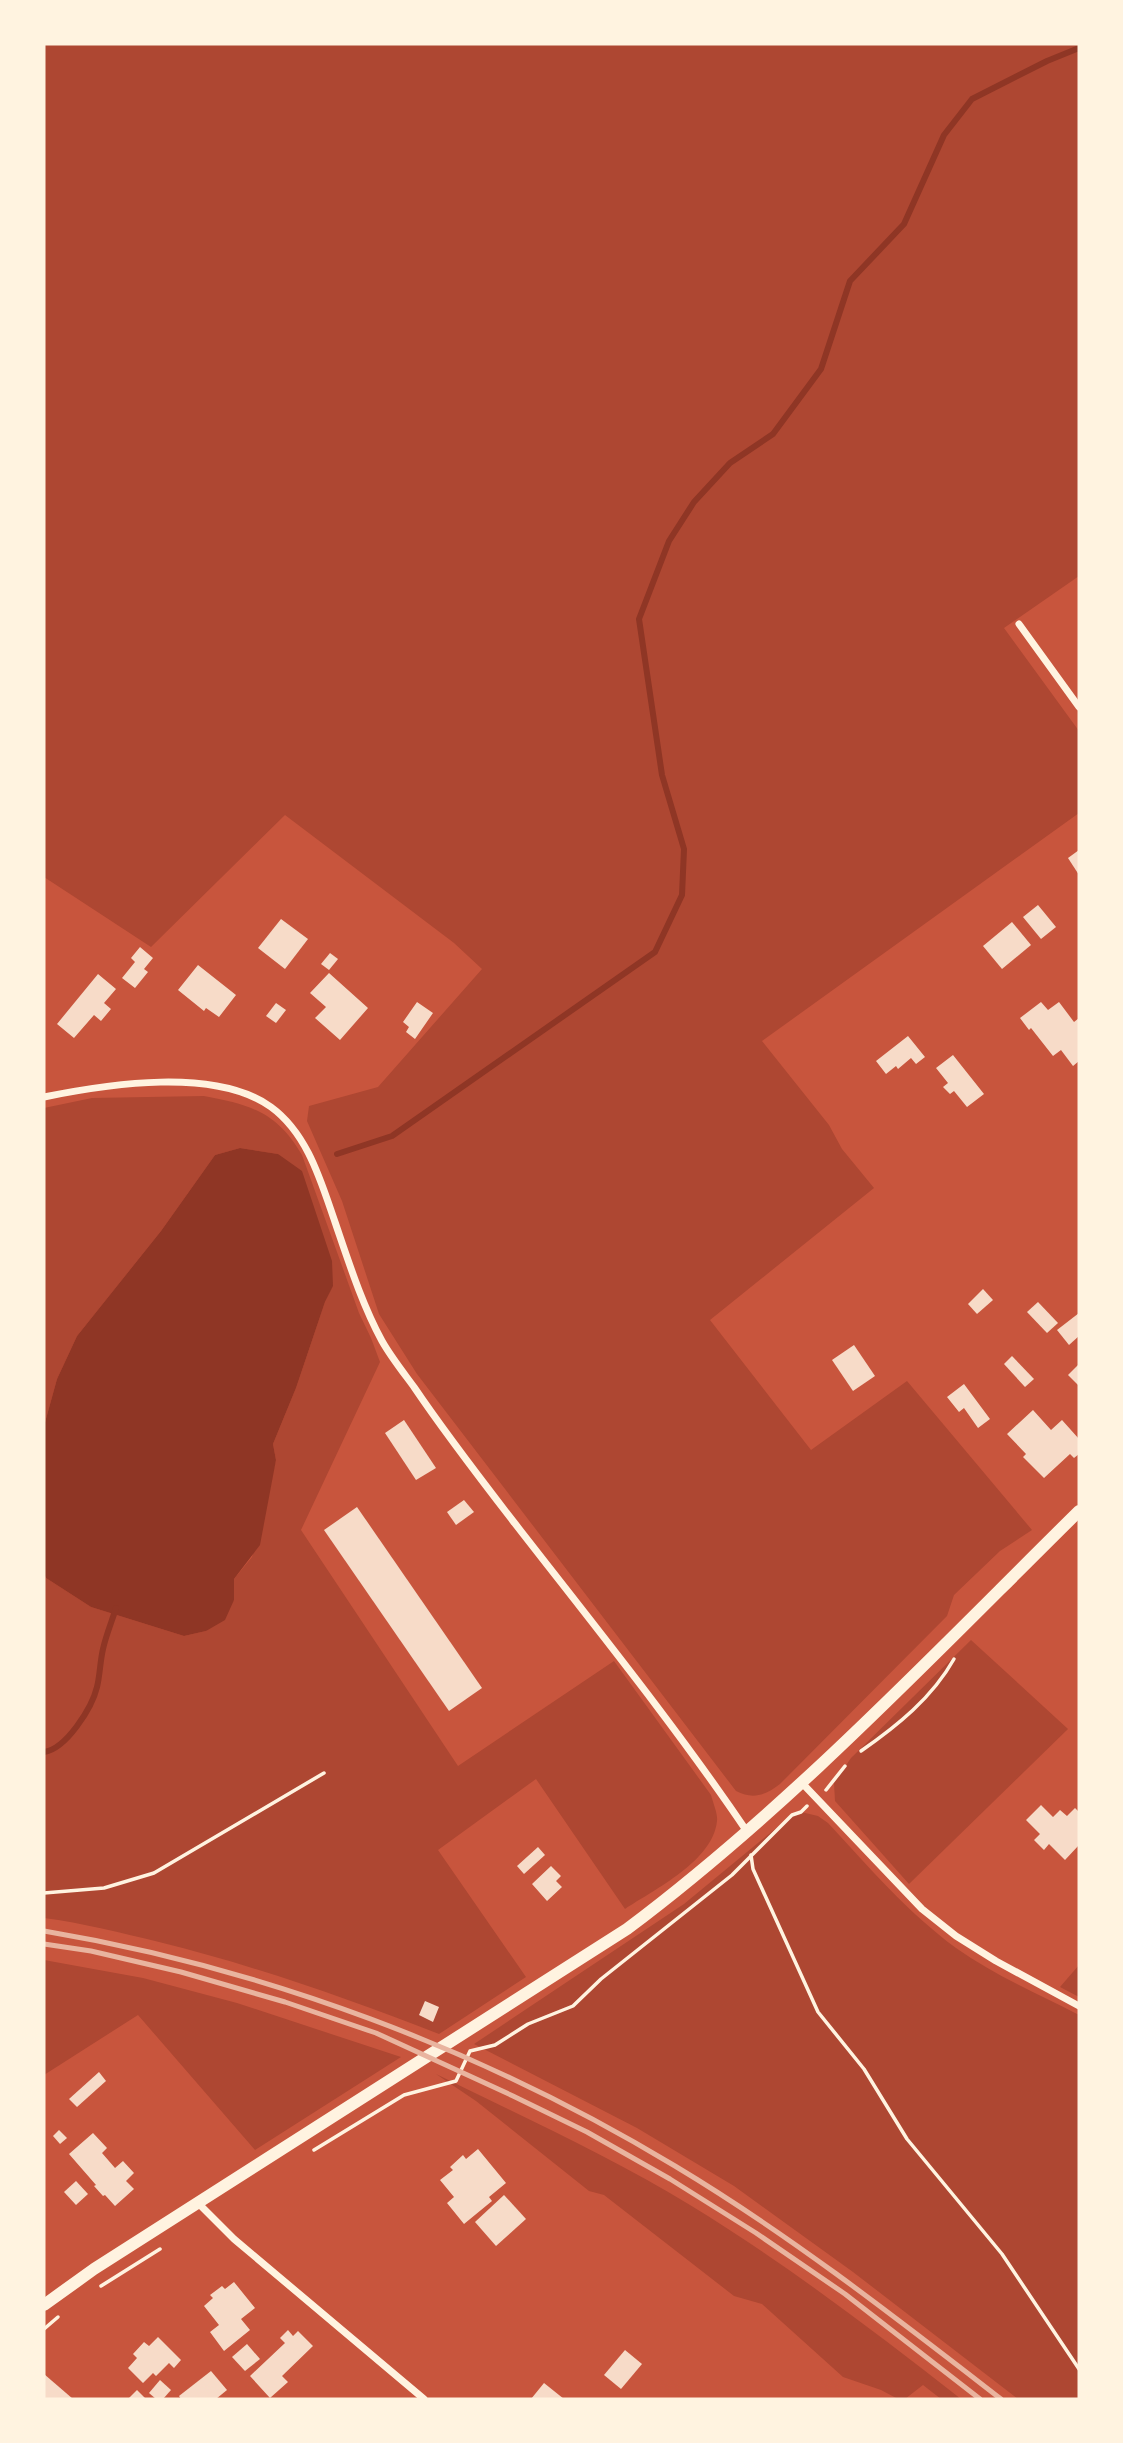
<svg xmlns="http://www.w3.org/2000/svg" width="1123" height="2443" font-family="'Roboto Serif',serif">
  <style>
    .green { fill: #ae4732 }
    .water { fill: #8f3625 }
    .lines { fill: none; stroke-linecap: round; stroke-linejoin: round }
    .stream { stroke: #8f3625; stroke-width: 6 }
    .building { fill: #f7dbc8 }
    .path { stroke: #fff3e0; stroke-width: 3.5 }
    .minor { stroke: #fff3e0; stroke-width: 7 }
    .primary { stroke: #fff3e0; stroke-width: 12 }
    .rail { stroke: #e9b49f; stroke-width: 5 }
  </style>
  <rect width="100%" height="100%" fill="#c8553d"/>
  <g class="green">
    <path d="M 44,44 L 1079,44 L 1079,576 L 1004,628 L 1079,731 L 1079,813 L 762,1041 L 829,1125 L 842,1149 L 874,1188 L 710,1320 L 811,1450 L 907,1381 L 1032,1530 L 1000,1551 L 954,1595 L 947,1616 L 780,1784 C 766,1795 753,1800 736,1791 L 417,1374 L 379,1314 L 342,1201 L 307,1121 L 309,1106 L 378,1087 L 482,969 L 454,943 L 285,815 L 151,947 L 44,877 Z"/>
    <path d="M 204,1096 C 251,1105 277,1112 302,1155 L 359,1313 L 371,1338 L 380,1362 L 301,1530 L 458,1766 L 614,1661 L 711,1795 C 713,1803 718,1814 717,1821 C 713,1861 655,1889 625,1909 L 536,1779 L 438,1850 L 526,1977 L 439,2034 C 346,1998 256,1966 159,1942 C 122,1933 82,1923 44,1918 L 44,1574 L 46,1578 L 91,1607 L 184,1636 L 206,1631 L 234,1600 L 234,1579 L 252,1557 L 276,1460 L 273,1444 L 296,1388 L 325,1302 L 333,1285 L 278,1154 L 240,1148 L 215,1155 L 161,1231 L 77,1336 L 57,1379 L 44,1426 L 44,1108 L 92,1098 Z"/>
    <path d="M 971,1640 L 1068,1729 L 909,1884 L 835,1801 L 834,1783 L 851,1758 Z"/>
    <path d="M 801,1812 L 818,1816 L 828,1823 C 869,1867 907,1912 956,1948 C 994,1975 1038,1994 1079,2015 L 1079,2399 L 1018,2399 L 853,2272 L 734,2186 L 637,2128 L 474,2044 L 684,1904 L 792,1815 Z"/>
    <path d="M 44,1960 L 143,1978 L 237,2003 L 401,2057 L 255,2150 L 138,2015 L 44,2075 Z"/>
    <path d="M 1079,1965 L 1079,1997 L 1060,1987 Z"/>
    <path d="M 436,2074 C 521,2116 608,2155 690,2205 C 785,2263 874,2331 961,2399 L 941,2399 L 923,2385 L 905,2399 L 898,2399 L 881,2390 L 843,2377 L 762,2304 L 734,2296 L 604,2195 L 589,2191 L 476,2101 Z"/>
  </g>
  <path class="water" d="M 240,1148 L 278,1154 L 302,1171 L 332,1261 L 333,1286 L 325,1302 L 296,1388 L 273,1444 L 276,1460 L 260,1545 L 234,1579 L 234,1600 L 225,1620 L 206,1631 L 184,1636 L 91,1607 L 46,1578 L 44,1574 L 44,1426 L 57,1379 L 77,1336 L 161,1231 L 215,1155 Z"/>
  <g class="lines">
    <g class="stream">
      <path d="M 337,1154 L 392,1136 L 655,952 L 682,895 L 684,849 L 662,775 L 639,619 L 669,541 L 694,502 L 730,463 L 773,434 L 821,369 L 850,281 L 904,224 L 944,135 L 972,99 L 1047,61 L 1079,48"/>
      <path d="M 44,1752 C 66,1749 92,1708 97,1687 C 100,1675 100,1662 103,1649 C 106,1635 112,1621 116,1608"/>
    </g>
  </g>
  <g class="building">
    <path d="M 1079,850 L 1079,875 L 1068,858 Z"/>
    <path d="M 1038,905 L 1056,927 L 1041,939 L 1023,917 Z"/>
    <path d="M 281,919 L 308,939 L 285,969 L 258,948 Z"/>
    <path d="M 1012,922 L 1031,945 L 1002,969 L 983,946 Z"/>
    <path d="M 140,947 L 153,958 L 144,969 L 148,972 L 135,988 L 122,978 L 135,962 L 131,958 Z"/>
    <path d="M 330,953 L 338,959 L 329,970 L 321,964 Z"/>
    <path d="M 198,965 L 236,995 L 219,1017 L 206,1008 L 204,1011 L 178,990 Z"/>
    <path d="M 329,973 L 368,1008 L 340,1040 L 315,1018 L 326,1007 L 310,993 Z"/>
    <path d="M 98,974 L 116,989 L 104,1003 L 111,1009 L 101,1021 L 94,1015 L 74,1038 L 57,1024 Z"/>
    <path d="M 417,1002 L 433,1013 L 415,1039 L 406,1032 L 409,1027 L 403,1022 Z"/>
    <path d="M 1041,1002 L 1048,1010 L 1059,1002 L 1074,1022 L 1079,1018 L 1079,1061 L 1073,1066 L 1061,1050 L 1053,1056 L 1031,1028 L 1029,1030 L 1020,1018 Z"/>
    <path d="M 276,1003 L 286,1010 L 276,1023 L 266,1016 Z"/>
    <path d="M 908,1036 L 925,1057 L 916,1064 L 911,1058 L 898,1069 L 896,1066 L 886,1074 L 876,1061 Z"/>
    <path d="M 953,1055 L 984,1094 L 967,1107 L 954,1091 L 950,1094 L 943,1087 L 948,1083 L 936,1068 Z"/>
    <path d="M 983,1289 L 993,1300 L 977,1314 L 968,1304 Z"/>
    <path d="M 1038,1302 L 1058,1323 L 1047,1333 L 1027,1312 Z"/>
    <path d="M 1079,1313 L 1079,1336 L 1069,1345 L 1057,1330 Z"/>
    <path d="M 854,1345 L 875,1376 L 853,1391 L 832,1360 Z"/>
    <path d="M 1012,1356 L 1034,1379 L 1025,1387 L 1004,1364 Z"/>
    <path d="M 1079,1364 L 1079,1386 L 1068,1375 Z"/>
    <path d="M 964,1384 L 990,1419 L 978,1428 L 964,1408 L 959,1412 L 947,1397 Z"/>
    <path d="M 1033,1410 L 1051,1430 L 1062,1420 L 1079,1439 L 1079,1454 L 1074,1458 L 1070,1454 L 1044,1478 L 1023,1457 L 1026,1454 L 1007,1434 Z"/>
    <path d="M 404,1420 L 436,1468 L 416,1480 L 385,1433 Z"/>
    <path d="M 464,1500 L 474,1512 L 456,1525 L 447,1512 Z"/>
    <path d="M 357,1507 L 482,1688 L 449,1711 L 324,1530 Z"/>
    <path d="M 1041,1805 L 1053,1817 L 1060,1810 L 1067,1816 L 1075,1808 L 1079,1812 L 1079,1845 L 1065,1860 L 1049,1844 L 1044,1850 L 1034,1840 L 1040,1834 L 1026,1820 Z"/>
    <path d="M 538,1847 L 545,1855 L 524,1874 L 517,1866 Z"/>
    <path d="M 551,1866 L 561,1876 L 556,1881 L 562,1887 L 547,1901 L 532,1884 Z"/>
    <path d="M 425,2001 L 439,2007 L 433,2022 L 419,2015 Z"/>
    <path d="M 99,2072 L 106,2081 L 77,2107 L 69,2099 Z"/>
    <path d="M 59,2130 L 67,2138 L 60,2144 L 53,2136 Z"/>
    <path d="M 93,2133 L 107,2148 L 102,2153 L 115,2168 L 123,2161 L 134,2173 L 126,2181 L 134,2189 L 115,2206 L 105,2195 L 103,2196 L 94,2186 L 96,2185 L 69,2154 Z"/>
    <path d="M 478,2149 L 506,2183 L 489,2197 L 492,2201 L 464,2224 L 447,2203 L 454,2197 L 440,2180 L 453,2170 L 450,2167 L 463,2155 L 466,2159 Z"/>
    <path d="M 76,2181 L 88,2194 L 76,2205 L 64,2192 Z"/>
    <path d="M 504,2195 L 526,2219 L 496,2246 L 475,2222 Z"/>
    <path d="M 234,2282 L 255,2308 L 241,2319 L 250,2330 L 224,2351 L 210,2332 L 219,2325 L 204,2306 L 213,2298 L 210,2295 L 222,2286 L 225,2289 Z"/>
    <path d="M 288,2330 L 293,2336 L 298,2331 L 313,2346 L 282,2376 L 288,2382 L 270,2398 L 250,2376 L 285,2343 L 280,2338 Z"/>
    <path d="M 158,2337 L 181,2360 L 174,2368 L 169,2363 L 156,2376 L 153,2373 L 143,2383 L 128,2368 L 137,2358 L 133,2354 L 144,2342 L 149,2346 Z"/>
    <path d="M 247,2344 L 260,2359 L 245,2371 L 232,2357 Z"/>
    <path d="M 625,2350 L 642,2364 L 621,2389 L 604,2375 Z"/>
    <path d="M 211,2371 L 227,2390 L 216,2399 L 181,2399 L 179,2396 Z"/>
    <path d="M 44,2374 L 73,2399 L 44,2399 Z"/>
    <path d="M 160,2380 L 171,2390 L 163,2399 L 156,2399 L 149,2393 Z"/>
    <path d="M 544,2383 L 564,2399 L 531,2399 Z"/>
    <path d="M 137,2390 L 146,2399 L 128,2399 Z"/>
  </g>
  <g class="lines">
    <g class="path">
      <path d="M 861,1751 C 897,1726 932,1698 954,1659"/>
      <path d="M 826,1790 L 845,1766"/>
      <path d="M 751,1855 L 753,1869 L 818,2012 L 864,2069 L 907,2139 L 1002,2254 L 1079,2369"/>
      <path d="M 44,1893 L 104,1888 L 154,1873 L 324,1773"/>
      <path d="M 314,2150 L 404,2095 L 456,2081 L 470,2051 L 495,2045 L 528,2024 L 573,2006 L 601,1979 L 732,1875 L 792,1815 L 801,1812 L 807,1806"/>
      <path d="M 101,2286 L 160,2249"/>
      <path d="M 44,2329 L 58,2317"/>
    </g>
    <g class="minor">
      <path d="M 1019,624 L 1079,707"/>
      <path d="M 44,1097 C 108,1084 215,1067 271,1107 C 308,1134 321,1182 335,1222 C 349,1263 362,1304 382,1341 C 391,1357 403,1372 414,1387 C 445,1433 479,1477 513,1521 C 593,1624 675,1725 748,1833"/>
      <path d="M 802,1783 L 922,1909 L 956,1936 L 996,1961 L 1079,2006"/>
      <path d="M 198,2203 L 234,2239 L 424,2399"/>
    </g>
    <path class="primary" d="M 44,2305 L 94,2269 L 627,1929 C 791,1806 933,1655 1079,1511"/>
    <g class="rail">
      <path d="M 44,1931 C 265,1968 483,2050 675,2166 C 790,2235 895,2317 1001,2399"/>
      <path d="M 44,1944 L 91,1951 L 181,1972 L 285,2002 L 376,2033 L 513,2096 L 587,2132 L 670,2179 L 756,2233 L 845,2294 L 980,2399"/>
    </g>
  </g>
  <rect width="1123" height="2443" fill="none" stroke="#fff3e0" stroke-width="91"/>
</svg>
